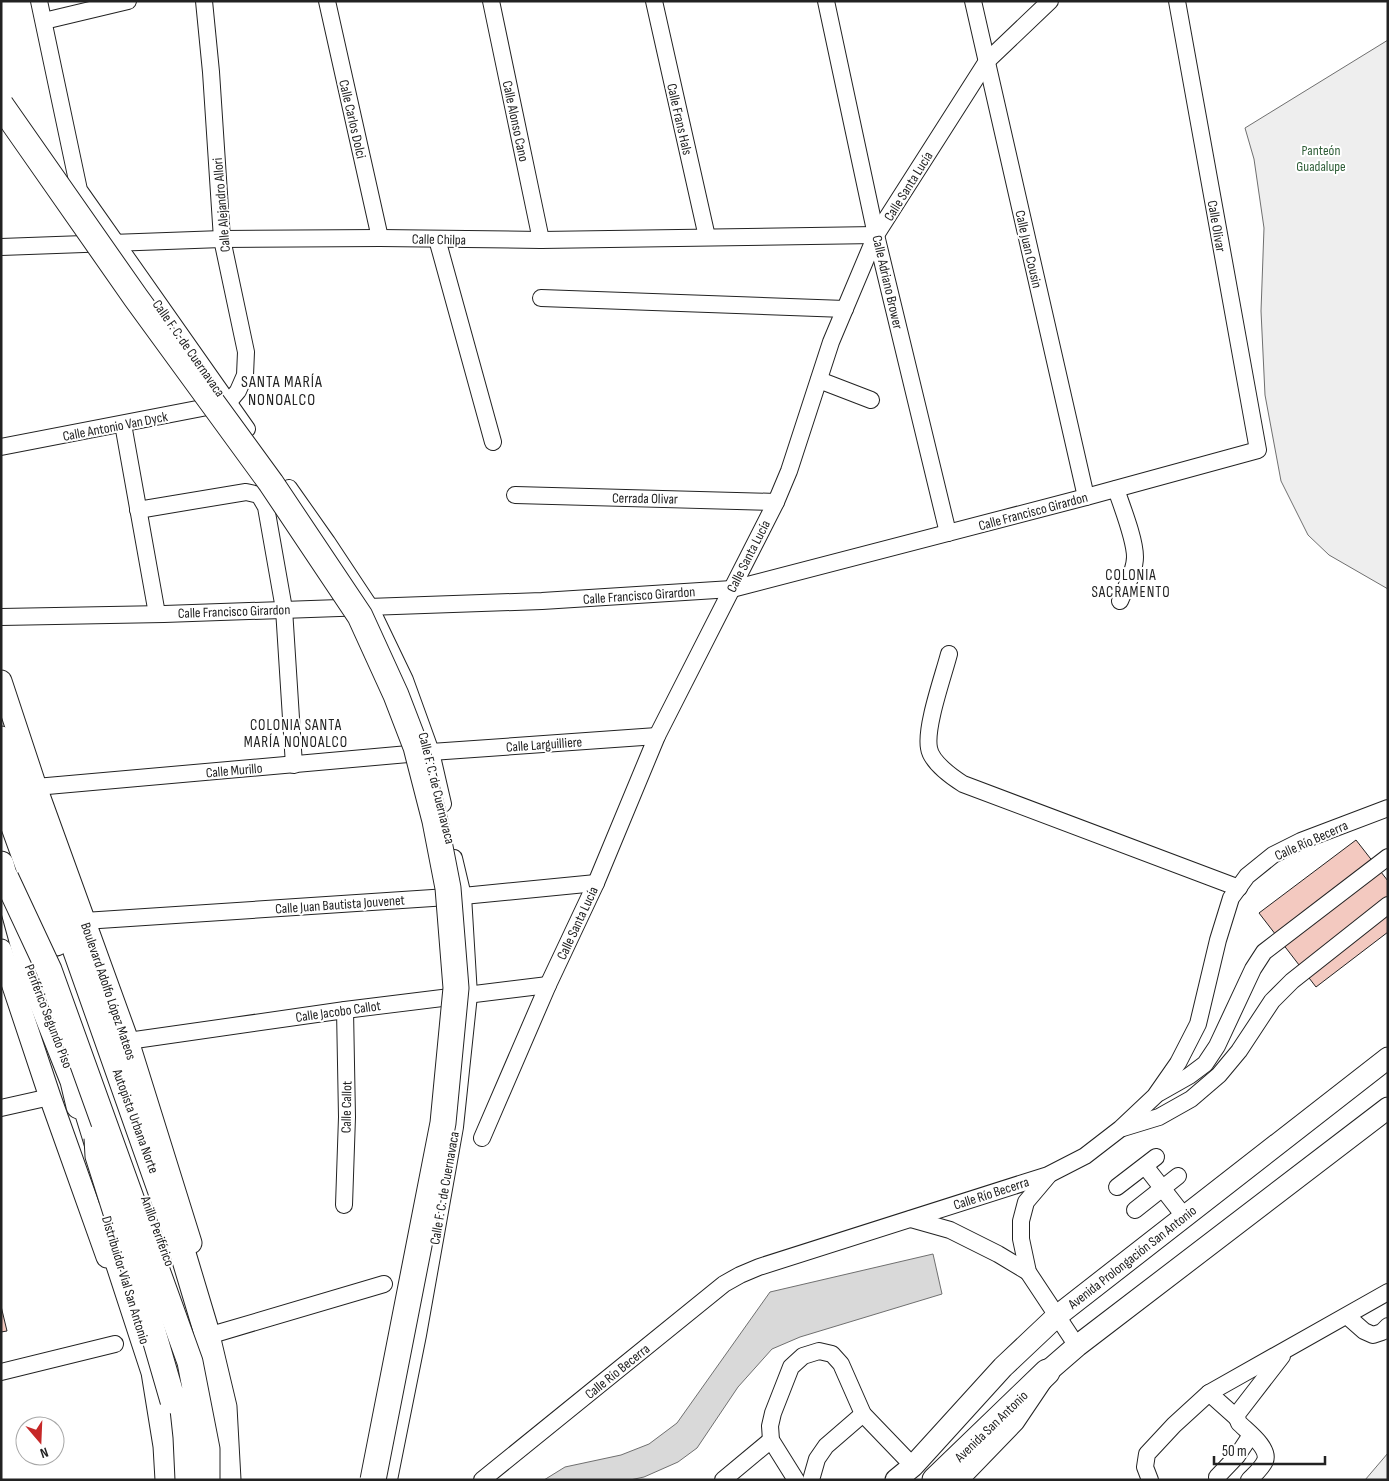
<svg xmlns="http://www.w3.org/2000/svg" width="1389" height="1481" font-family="'Sofia Sans Condensed',sans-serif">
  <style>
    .green { fill: #eee; stroke: #6f6f6f }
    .water { fill: #d9d9d9; stroke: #6f6f6f }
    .building { fill: #f3c9c0; stroke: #222 }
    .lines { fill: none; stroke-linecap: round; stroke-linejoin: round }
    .minor-casing { stroke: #222; stroke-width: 18 }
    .major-casing { stroke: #222; stroke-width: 23 }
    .highway-casing { stroke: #222; stroke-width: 27 }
    .minor { stroke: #fff; stroke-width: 16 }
    .major { stroke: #fff; stroke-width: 21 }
    .highway { stroke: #fff; stroke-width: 25 }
    .highway-bridge-casing { stroke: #222; stroke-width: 27; stroke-linecap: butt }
    .highway-bridge { stroke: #fff; stroke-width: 25 }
    .labels { text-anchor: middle; stroke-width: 4; stroke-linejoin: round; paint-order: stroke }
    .street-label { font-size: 14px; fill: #222; stroke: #fff }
    .park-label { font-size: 14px; fill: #2f5e38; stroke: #fff }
    .neighbourhood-label { font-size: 15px; letter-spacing: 1px; fill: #222; stroke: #fff }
    .quarter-label { font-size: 16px; letter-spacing: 1px; fill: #222; stroke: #fff }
  </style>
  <rect width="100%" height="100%" fill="#fff"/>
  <g class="green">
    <path d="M 1388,40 L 1388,589 L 1329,555 L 1308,535 L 1281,481 L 1265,395 L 1261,311 L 1264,228 L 1254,159 L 1245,128 Z"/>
    <path d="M 1388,1453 L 1388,1480 L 1365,1480 Z"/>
  </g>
  <path class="water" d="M 933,1254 L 942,1294 L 800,1337 L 772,1349 L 738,1387 L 697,1448 L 678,1462 L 644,1477 L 630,1480 L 544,1480 L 565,1467 L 621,1455 L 649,1444 L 677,1423 L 770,1292 Z"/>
  <g class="building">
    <path d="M 1356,840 L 1388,881 L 1388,932 L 1316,987 L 1259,913 Z"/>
    <path d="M 1,1306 L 7,1331 L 1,1332 Z"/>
  </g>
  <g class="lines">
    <defs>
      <g id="minor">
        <path d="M 39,1 L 79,190 L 247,429"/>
        <path d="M 327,1 L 380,238"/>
        <path d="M 491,1 L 541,240"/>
        <path d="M 654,1 L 707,237"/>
        <path d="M 826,1 L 876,235 L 948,533"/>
        <path d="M 973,1 L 1086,497"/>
        <path d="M 44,21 L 128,1"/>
        <path d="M 437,239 L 493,442"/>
        <path d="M 1,247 L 222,239 L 380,238 L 541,240 L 876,235"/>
        <path d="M 541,298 L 845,309"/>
        <path d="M 819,380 L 871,400"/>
        <path d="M 123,424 L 157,614"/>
        <path d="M 1,447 L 228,403 L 238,391 L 245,375 L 246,352 L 222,239 L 211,72 L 204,1"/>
        <path d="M 289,488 L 327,542 L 370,607 L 405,680 L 431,752 L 443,804"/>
        <path d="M 1116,489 C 1122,507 1135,539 1135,557 C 1135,572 1125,588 1120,601"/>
        <path d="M 515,495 L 776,502"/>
        <path d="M 138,510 L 246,492 L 259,495 L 266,507 L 284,609 L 294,765"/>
        <path d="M 1,617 L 164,614 L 542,601 L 732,589 L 1086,497 L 1258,450 L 1177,1"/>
        <path d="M 949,654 C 943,677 925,727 929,748 C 931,762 952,777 963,784 L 1239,888"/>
        <path d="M 36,787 L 431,752 L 657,736"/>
        <path d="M 84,921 L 463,896 L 596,883"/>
        <path d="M 128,1041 L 345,1010 L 548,985"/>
        <path d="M 1159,1093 L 1189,1076 L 1205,1064 L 1217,1046 L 1253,969 L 1264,952 L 1388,857"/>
        <path d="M 1,1108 L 50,1097"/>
        <path d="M 1123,1128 L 1159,1117 L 1191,1099 L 1219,1075 L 1239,1051 L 1272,1001 L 1292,981 L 1388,905"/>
        <path d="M 482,1138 L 548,985 L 596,883 L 657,736 L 776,502 L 789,471 L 831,342 L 876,235 L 987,61 L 1050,1"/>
        <path d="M 1145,1166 L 1184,1216"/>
        <path d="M 1048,1176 L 1026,1202 L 1021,1221 L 1021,1239 L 1028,1272 L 1077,1346"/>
        <path d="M 1117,1187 L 1156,1157"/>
        <path d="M 344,1205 L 347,1117 L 345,1010"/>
        <path d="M 1135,1210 L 1178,1176"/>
        <path d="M 911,1219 L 950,1230 L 998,1254 L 1028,1272"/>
        <path d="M 1347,1316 L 1364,1331 L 1373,1335 L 1382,1332 L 1388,1326"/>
        <path d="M 218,1333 L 384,1284"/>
        <path d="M 1,1372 L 115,1344"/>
        <path d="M 1209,1393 L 1237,1418"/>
        <path d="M 1217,1477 L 1237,1456 L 1251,1435"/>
        <path d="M 389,1480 L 418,1335 L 455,1127 L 469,995 L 463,896 L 454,858"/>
        <path d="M 482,1480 L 724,1284 L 740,1275 L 759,1267 L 1048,1175 L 1085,1156 L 1120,1129 L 1155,1096 L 1178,1063 L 1198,1024 L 1218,940 L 1231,898 L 1247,876 L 1273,855 L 1301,841 L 1388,808"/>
        <path d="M 723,1480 L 771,1440"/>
        <path d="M 796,1480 L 771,1440 L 770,1426 L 773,1413 L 791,1367 L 803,1356 L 819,1351 L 832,1354 L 841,1364 L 863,1414 L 913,1466"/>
        <path d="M 811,1480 L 817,1459 L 826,1446 L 863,1414"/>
        <path d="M 1150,1480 L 1145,1467 L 1147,1454 L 1174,1425 L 1209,1393 L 1388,1292"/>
        <path d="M 1249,1480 C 1255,1474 1262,1468 1265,1461 C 1270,1448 1248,1432 1239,1423 L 1237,1418 L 1238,1413 L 1282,1356"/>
      </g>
      <g id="major">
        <path d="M 1,681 L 36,787 L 128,1041 L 191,1243"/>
        <path d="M 1,950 L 50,1097 L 107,1257"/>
        <path d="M 896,1480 L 913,1466 L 1003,1367 L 1057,1316 L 1388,1058"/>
        <path d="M 957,1480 L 1014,1421 L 1047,1372 L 1077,1346 L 1388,1108"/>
      </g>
      <g id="highway">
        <path d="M 1,739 L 184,1257 L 205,1327 L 224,1407 L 228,1480"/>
        <path d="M 1,791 L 56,943"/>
        <path d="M 1,864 L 32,977 L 73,1081 L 79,1106"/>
        <path d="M 80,1088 L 102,1159"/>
        <path d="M 106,1215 L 117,1259 L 154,1372 L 166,1446 L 168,1480"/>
        <path d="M 164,1322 L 189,1405"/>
        <path d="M 935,1480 L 1047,1372"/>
      </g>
    </defs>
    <use href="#minor" class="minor-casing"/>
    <use href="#major" class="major-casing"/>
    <use href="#highway" class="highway-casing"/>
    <use href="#minor" class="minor"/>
    <use href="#major" class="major"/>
    <use href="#highway" class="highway"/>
    <defs>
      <g id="highway-bridge">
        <path d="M 1,105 L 136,298 L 271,483 L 360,616 L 396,695 L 416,747 L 435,821 L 448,888 L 456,988 L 443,1123 L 373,1480"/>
        <path d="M 6,878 L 49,970 L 190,1362 L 207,1449 L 207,1480"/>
        <path d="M 97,1138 L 98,1156 L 144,1301 L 173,1401"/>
        <path d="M 182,1400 L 186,1437 L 188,1480"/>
      </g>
    </defs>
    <use href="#highway-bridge" class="highway-bridge-casing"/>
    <use href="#highway-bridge" class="highway-bridge"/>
  </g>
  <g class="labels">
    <g class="street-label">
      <text transform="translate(353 119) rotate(77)" y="5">Calle Carlos Dolci</text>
      <text transform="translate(680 119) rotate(77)" y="5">Calle Frans Hals</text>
      <text transform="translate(516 121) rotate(78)" y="5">Calle Alonso Cano</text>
      <text transform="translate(908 186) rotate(-58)" y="5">Calle Santa Lucía</text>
      <text transform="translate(221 205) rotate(-95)" y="5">Calle Alejandro Allori</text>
      <text transform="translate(1217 226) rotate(80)" y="5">Calle Olivar</text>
      <text transform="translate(439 239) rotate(1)" y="5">Calle Chilpa</text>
      <text transform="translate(1029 249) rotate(77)" y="5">Calle Juan Cousin</text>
      <text transform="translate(888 282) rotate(77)" y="5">Calle Adriano Brower</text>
      <text transform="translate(189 348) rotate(55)" y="5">Calle F. C. de Cuernavaca</text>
      <text transform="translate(115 426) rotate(-11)" y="5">Calle Antonio Van Dyck</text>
      <text transform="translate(645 498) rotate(1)" y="5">Cerrada Olivar</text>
      <text transform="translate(1033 511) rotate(-15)" y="5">Calle Francisco Girardon</text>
      <text transform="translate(748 556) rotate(-63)" y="5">Calle Santa Lucía</text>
      <text transform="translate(639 595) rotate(-4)" y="5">Calle Francisco Girardon</text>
      <text transform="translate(234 611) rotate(-2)" y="5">Calle Francisco Girardon</text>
      <text transform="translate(544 744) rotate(-4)" y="5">Calle Larguilliere</text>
      <text transform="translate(234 770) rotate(-5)" y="5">Calle Murillo</text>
      <text transform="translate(437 788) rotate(76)" y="5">Calle F. C. de Cuernavaca</text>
      <text transform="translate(1311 840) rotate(-24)" y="5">Calle Río Becerra</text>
      <text transform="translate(340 904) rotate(-4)" y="5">Calle Juan Bautista Jouvenet</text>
      <text transform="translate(577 923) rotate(-65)" y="5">Calle Santa Lucía</text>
      <text transform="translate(109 991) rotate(71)" y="5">Boulevard Adolfo López Mateos</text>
      <text transform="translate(338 1011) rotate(-8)" y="5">Calle Jacobo Callot</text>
      <text transform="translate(49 1016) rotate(69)" y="5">Periférico Segundo Piso</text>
      <text transform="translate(346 1107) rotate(-89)" y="5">Calle Callot</text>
      <text transform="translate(136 1121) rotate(70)" y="5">Autopista Urbana Norte</text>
      <text transform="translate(444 1188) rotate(-80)" y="5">Calle F. C. de Cuernavaca</text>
      <text transform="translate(991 1193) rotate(-18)" y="5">Calle Río Becerra</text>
      <text transform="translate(158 1231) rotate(70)" y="5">Anillo Periférico</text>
      <text transform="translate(1132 1257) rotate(-38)" y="5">Avenida Prolongación San Antonio</text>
      <text transform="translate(126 1280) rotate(73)" y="5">Distribuidor Vial San Antonio</text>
      <text transform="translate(617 1371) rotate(-39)" y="5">Calle Río Becerra</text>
      <text transform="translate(991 1426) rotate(-44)" y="5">Avenida San Antonio</text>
    </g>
    <g class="park-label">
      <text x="1321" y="155">Panteón<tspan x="1321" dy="16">Guadalupe</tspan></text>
    </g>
    <g class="neighbourhood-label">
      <text x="1131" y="580">COLONIA<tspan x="1131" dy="17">SACRAMENTO</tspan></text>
      <text x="296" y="730">COLONIA SANTA<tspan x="296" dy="17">MARÍA NONOALCO</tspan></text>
    </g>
    <g class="quarter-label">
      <text x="282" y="387">SANTA MARÍA<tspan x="282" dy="18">NONOALCO</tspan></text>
    </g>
  </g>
  <rect width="1389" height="1481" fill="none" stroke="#222222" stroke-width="5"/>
  <g transform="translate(40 1441) rotate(161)"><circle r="24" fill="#ffffff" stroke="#a7a7a7"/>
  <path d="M0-4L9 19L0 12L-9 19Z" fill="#c62828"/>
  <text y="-8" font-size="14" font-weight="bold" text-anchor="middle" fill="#222222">N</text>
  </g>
  <path d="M1214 1456v8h111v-8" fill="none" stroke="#222222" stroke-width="2.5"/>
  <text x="1222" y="1456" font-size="15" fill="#222222" stroke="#ffffff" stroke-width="4" paint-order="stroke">50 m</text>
</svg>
